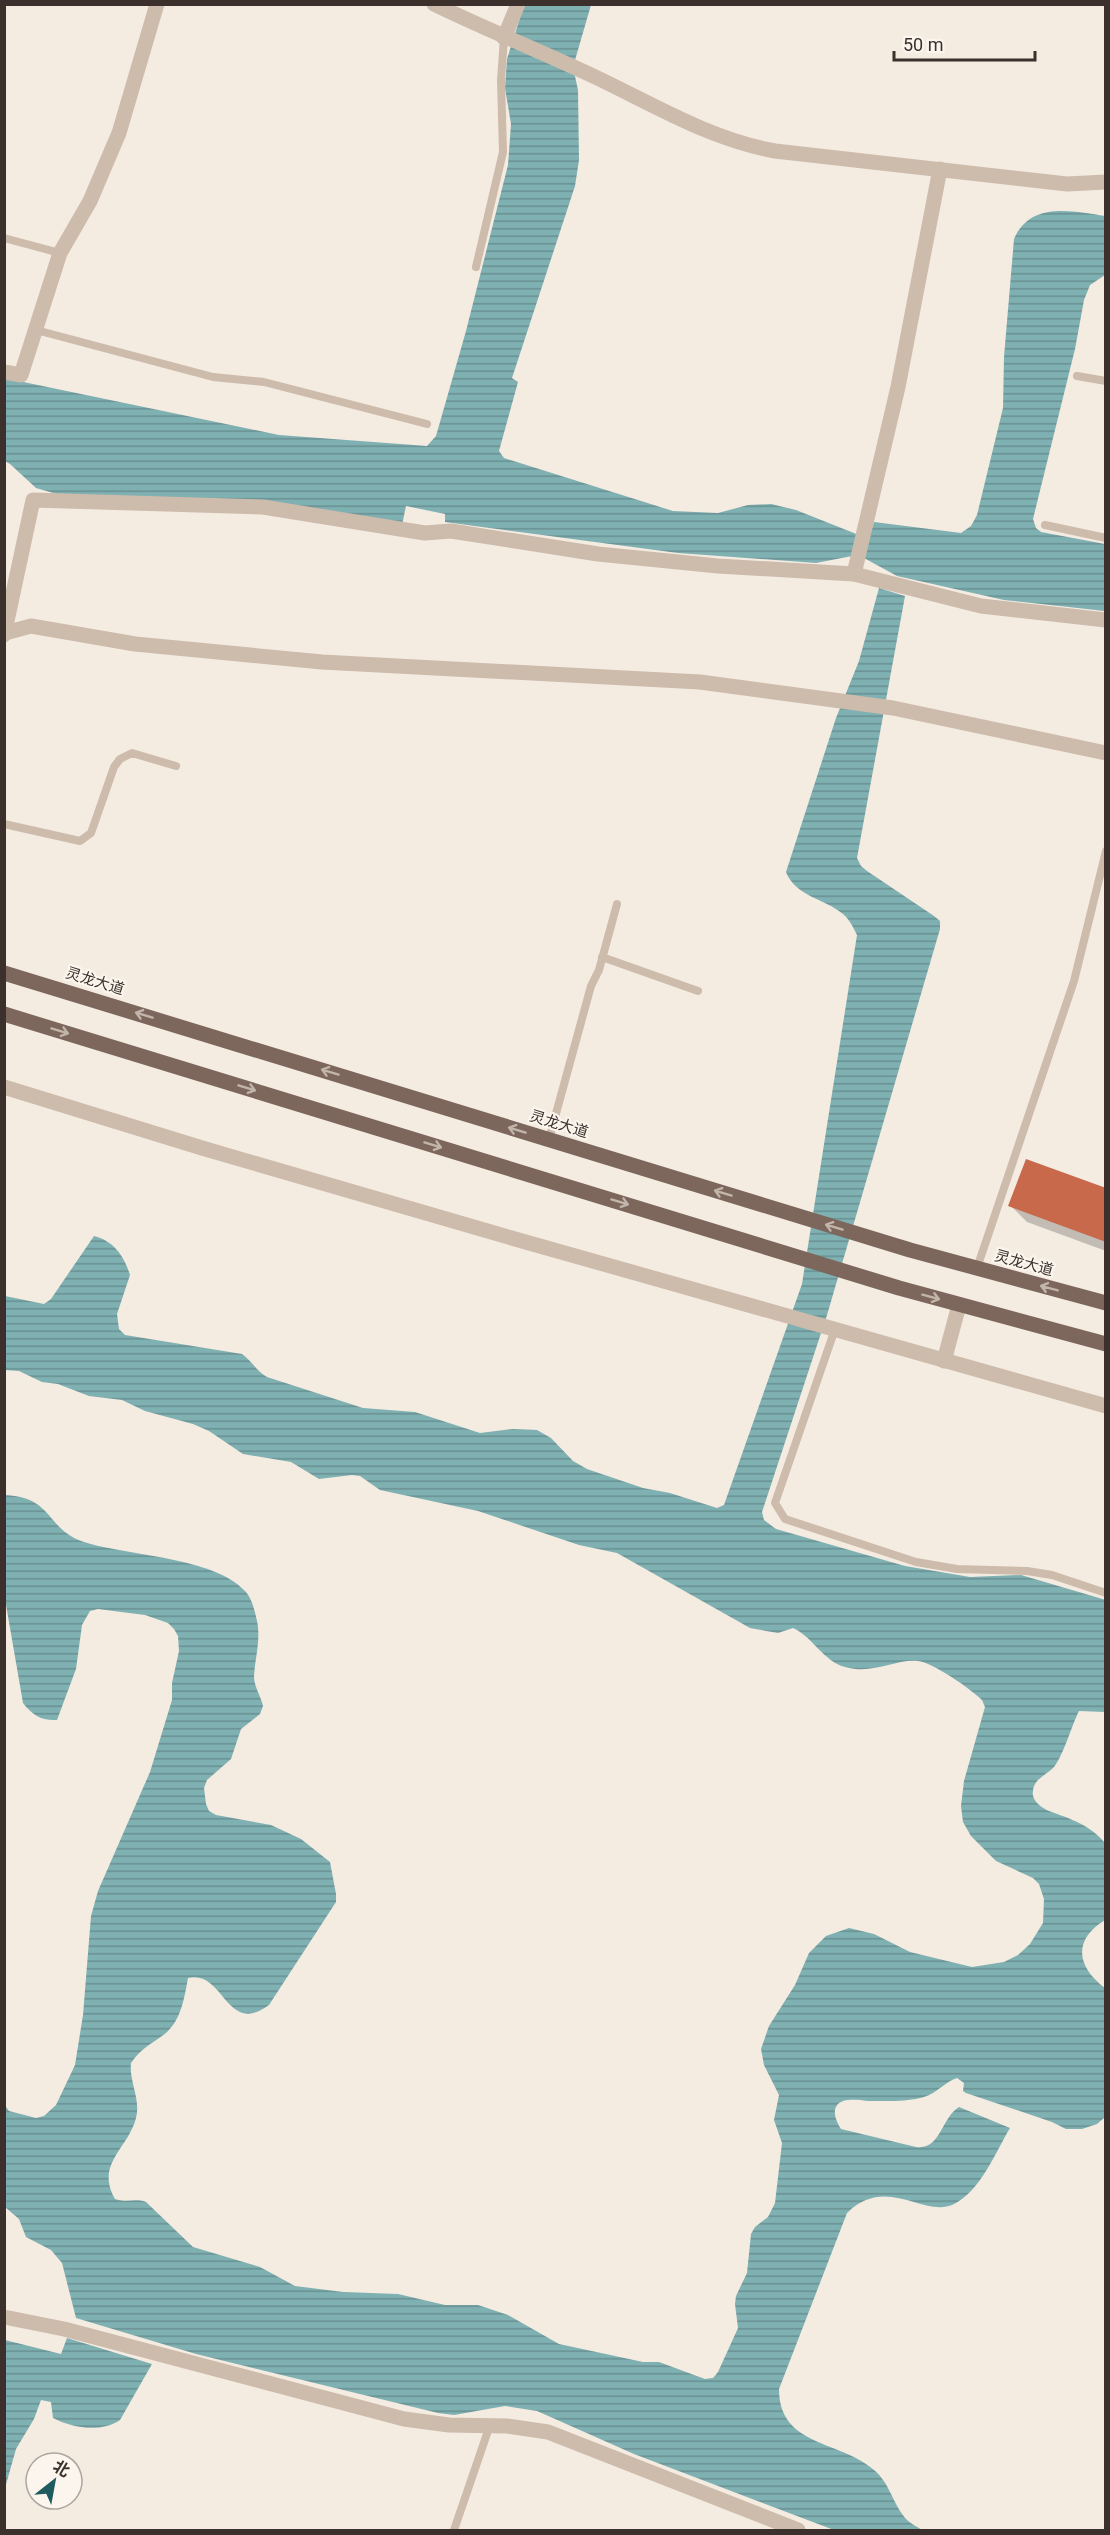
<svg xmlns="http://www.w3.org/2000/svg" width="1110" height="2535" font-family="Roboto,'Noto Sans SC',sans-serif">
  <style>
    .water { fill: url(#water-rules) }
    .shadow { fill: #0003 }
    .building { fill: #c8694b }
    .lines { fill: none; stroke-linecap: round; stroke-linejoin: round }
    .lane { stroke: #cdbbac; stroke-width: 8 }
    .street { stroke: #cdbbac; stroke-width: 15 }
    .primary { stroke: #7d675c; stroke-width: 15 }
    .oneway { stroke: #c2b5ac }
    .labels { text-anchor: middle; stroke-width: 4.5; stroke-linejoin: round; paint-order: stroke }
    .street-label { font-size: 15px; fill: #3b302b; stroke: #fbf5ee }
  </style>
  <defs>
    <pattern id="water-rules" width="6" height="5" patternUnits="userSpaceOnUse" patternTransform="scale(1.5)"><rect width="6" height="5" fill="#7fb0b2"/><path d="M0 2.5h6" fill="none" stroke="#699091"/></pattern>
  </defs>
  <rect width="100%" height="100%" fill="#f4ebe1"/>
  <g class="water">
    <path d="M 524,5 L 591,5 L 573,67 L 578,90 L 579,160 L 575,186 L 512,378 L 518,382 L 499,451 L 504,458 L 673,511 L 718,513 L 748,505 L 771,504 L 796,510 L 869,539 L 874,522 L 961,533 L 971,526 L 977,515 L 1003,408 L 1004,357 L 1014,239 C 1030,201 1073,211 1105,216 L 1105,275 L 1090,285 L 1084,300 L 1075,349 L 1033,519 L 1036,528 L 1041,532 L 1105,544 L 1105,611 L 1004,600 L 897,576 L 864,558 L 852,556 L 816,563 L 678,553 L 445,522 L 445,514 L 406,506 L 402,525 L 60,495 L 36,488 L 10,464 L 5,461 L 4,378 L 279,435 L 427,446 L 436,436 L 466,331 L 508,165 L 511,124 L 505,88 L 507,59 Z"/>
    <path d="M 879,588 L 905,596 L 857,858 L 861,866 L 867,871 L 934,916 L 940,921 L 940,929 L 827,1315 L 762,1512 L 764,1520 L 776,1529 L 905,1566 L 970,1577 L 1021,1575 L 1106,1600 L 1105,1712 L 1079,1711 C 1071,1727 1064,1754 1054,1767 C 1047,1775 1034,1778 1033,1791 C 1031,1800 1041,1808 1049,1811 C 1071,1819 1090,1825 1105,1843 L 1105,1920 C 1072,1940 1077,1967 1105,1988 L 1105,2117 L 1097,2124 L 1082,2129 L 1066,2129 L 1052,2122 L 966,2093 L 963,2091 L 964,2083 L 957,2078 C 945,2082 937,2093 924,2097 C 906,2102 886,2101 867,2101 C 860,2100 850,2099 843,2101 C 830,2106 835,2120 841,2129 L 916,2147 C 941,2150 941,2118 959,2107 L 1010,2128 C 995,2153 982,2188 956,2203 C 925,2221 888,2173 847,2213 L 779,2389 C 779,2447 840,2440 874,2470 C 890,2483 893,2505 907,2520 C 911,2524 918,2527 922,2530 L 834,2530 L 634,2454 L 537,2411 L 505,2406 L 454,2415 L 438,2413 L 196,2354 L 76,2318 L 62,2263 L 51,2250 L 26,2237 L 19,2219 L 5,2207 L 4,2104 L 9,2111 L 36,2118 L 44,2116 L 56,2105 L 75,2065 L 83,2015 L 91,1916 L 98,1891 L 150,1772 L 172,1700 L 172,1683 L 179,1651 L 178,1636 L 174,1629 L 168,1623 L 145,1615 L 98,1609 L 90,1611 L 82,1625 L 76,1669 L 57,1720 C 42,1721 32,1715 23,1703 L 5,1599 L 5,1495 C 54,1497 46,1530 84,1542 C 128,1556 214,1557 245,1591 C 252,1598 255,1612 257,1621 C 261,1639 255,1658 254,1676 C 254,1687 261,1696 263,1706 L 260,1714 L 241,1729 L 231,1759 L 207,1780 L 204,1788 L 206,1804 L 209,1811 L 216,1815 L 271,1825 L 301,1839 L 330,1862 L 336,1894 L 336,1902 L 269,2005 C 226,2037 224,1969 188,1978 C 184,1999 181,2023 162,2036 C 149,2045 140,2050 131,2063 C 129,2082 141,2099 136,2118 C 128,2149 95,2164 115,2199 C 125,2203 135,2198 146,2202 L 193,2247 L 260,2267 L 295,2286 L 343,2292 L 398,2294 L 445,2305 L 478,2305 L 508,2315 L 559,2344 L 643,2362 L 659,2362 L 705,2379 L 713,2378 L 718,2372 L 738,2328 L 735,2304 L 736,2296 L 747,2273 L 751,2234 L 755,2227 L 768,2217 L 775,2203 L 782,2143 L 774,2120 L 779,2095 L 764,2065 L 761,2049 L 769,2026 L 795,1985 L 809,1953 L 826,1936 L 849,1928 L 874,1934 L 910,1952 L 972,1967 L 1004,1962 L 1018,1955 L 1030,1944 L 1043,1923 L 1044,1899 L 1039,1884 L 1033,1878 L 996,1861 L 971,1836 L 963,1822 L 961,1806 L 964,1781 L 985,1707 L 982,1700 C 971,1689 932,1662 918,1661 C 894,1659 874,1675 845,1667 C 823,1661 813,1637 793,1628 L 778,1633 L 750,1628 L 617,1553 L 579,1545 L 478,1511 L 380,1490 L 360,1476 L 352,1475 L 319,1479 L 291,1462 L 243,1454 L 209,1431 L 193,1424 L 145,1411 L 122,1400 L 89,1396 L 58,1384 L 42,1382 L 19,1371 L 5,1370 L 5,1296 L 44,1304 L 51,1299 L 94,1236 C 114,1241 124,1256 130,1275 L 117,1314 L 119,1329 L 125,1335 L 242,1354 C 252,1361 256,1371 267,1377 L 363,1408 L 415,1412 L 480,1433 L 513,1429 L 537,1430 L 551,1438 L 573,1461 L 587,1469 L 643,1488 L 670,1493 L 717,1508 L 724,1505 L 802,1284 L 857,935 C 853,927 850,920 843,914 C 824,898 796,897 786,872 L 836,718 L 859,661 Z"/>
    <path d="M 67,2338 L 152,2364 L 120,2420 C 101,2433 72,2428 53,2418 L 51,2402 L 41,2400 L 34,2419 L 16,2449 L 5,2488 L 5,2340 L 61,2354 Z"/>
  </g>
  <path class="shadow" d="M 1106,1189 L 1106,1251 L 1027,1222 L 1010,1205 Z"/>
  <path class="building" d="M 1026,1159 L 1106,1188 L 1106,1242 L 1008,1206 Z"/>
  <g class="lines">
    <g class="lane">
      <path d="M 4,238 L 60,253"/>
      <path d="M 476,267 L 503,152 L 501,80 L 504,38"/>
      <path d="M 36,330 L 213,377 L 264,382 L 427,424"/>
      <path d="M 1077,376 L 1106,381"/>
      <path d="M 1045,525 L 1106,538"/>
      <path d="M 4,824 L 80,841 L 91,833 L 114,767 L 120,759 L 132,753 L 176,766"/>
      <path d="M 602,957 L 698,991"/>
      <path d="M 549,1139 L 591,986 L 599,970 L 617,904"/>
      <path d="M 977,1268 L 1074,981 L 1106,851"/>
      <path d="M 835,1329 L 775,1503 L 785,1519 L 916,1562 L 957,1569 L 1027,1571 L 1052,1575 L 1106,1593"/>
      <path d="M 454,2530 L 490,2425"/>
    </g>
    <g class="street">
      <path d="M 434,4 C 485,29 538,50 589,74 C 651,103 708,139 775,151 L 1067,184 L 1106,182"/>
      <path d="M 504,38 L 518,4"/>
      <path d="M 4,372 L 21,375 L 60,253 L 90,201 L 119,133 L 157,4"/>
      <path d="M 854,574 L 898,387 L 940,169"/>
      <path d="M 5,633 L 31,626 L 135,644 L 322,662 L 700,682 L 893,708 L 1106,753"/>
      <path d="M 4,635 L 33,500 L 263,507 L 425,533 L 451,531 L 598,554 L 718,566 L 854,574 L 981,606 L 1106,620"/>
      <path d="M 4,1087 L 202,1148 L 515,1239 L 1106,1406"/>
      <path d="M 944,1361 L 959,1305"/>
      <path d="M 4,2317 L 64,2329 L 404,2419 L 449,2425 L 507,2426 L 548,2432 L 798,2530"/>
    </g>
    <g class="primary">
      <path d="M 4,973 L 910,1250 L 1106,1303"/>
      <path d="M 4,1014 L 899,1288 L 1106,1344"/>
    </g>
  </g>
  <defs><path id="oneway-shaft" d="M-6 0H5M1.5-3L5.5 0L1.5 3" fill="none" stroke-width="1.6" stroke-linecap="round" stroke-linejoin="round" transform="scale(1.5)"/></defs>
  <g class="oneway">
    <use href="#oneway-shaft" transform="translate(144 1015) rotate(-163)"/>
    <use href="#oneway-shaft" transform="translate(60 1031) rotate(17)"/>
    <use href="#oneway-shaft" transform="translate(330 1072) rotate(-163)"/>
    <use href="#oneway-shaft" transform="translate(247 1088) rotate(17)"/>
    <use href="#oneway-shaft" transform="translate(517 1130) rotate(-163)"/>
    <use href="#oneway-shaft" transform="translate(433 1145) rotate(17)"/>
    <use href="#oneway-shaft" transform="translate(723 1193) rotate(-163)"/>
    <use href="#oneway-shaft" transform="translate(620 1202) rotate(17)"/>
    <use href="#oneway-shaft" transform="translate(834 1227) rotate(-163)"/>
    <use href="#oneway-shaft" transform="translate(1049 1288) rotate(-165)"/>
    <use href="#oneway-shaft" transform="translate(931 1297) rotate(15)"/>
  </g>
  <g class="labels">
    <g class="street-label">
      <text transform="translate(95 981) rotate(17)" y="5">灵龙大道</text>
      <text transform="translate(559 1124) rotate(17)" y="5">灵龙大道</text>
      <text transform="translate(1024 1263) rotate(15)" y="5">灵龙大道</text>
    </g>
  </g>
  <rect width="1110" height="2535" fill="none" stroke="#3b302b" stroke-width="12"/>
  <g transform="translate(54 2481) rotate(31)"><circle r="28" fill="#fbf5ee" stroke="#aea6a0" stroke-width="1.5"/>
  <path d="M0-4.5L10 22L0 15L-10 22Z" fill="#1f5a5e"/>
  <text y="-9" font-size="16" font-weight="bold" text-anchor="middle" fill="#3b302b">北</text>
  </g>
  <path d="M894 51v9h141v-9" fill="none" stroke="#3b302b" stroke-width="3"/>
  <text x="903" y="51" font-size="18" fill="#3b302b" stroke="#fbf5ee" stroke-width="4.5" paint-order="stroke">50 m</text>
</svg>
